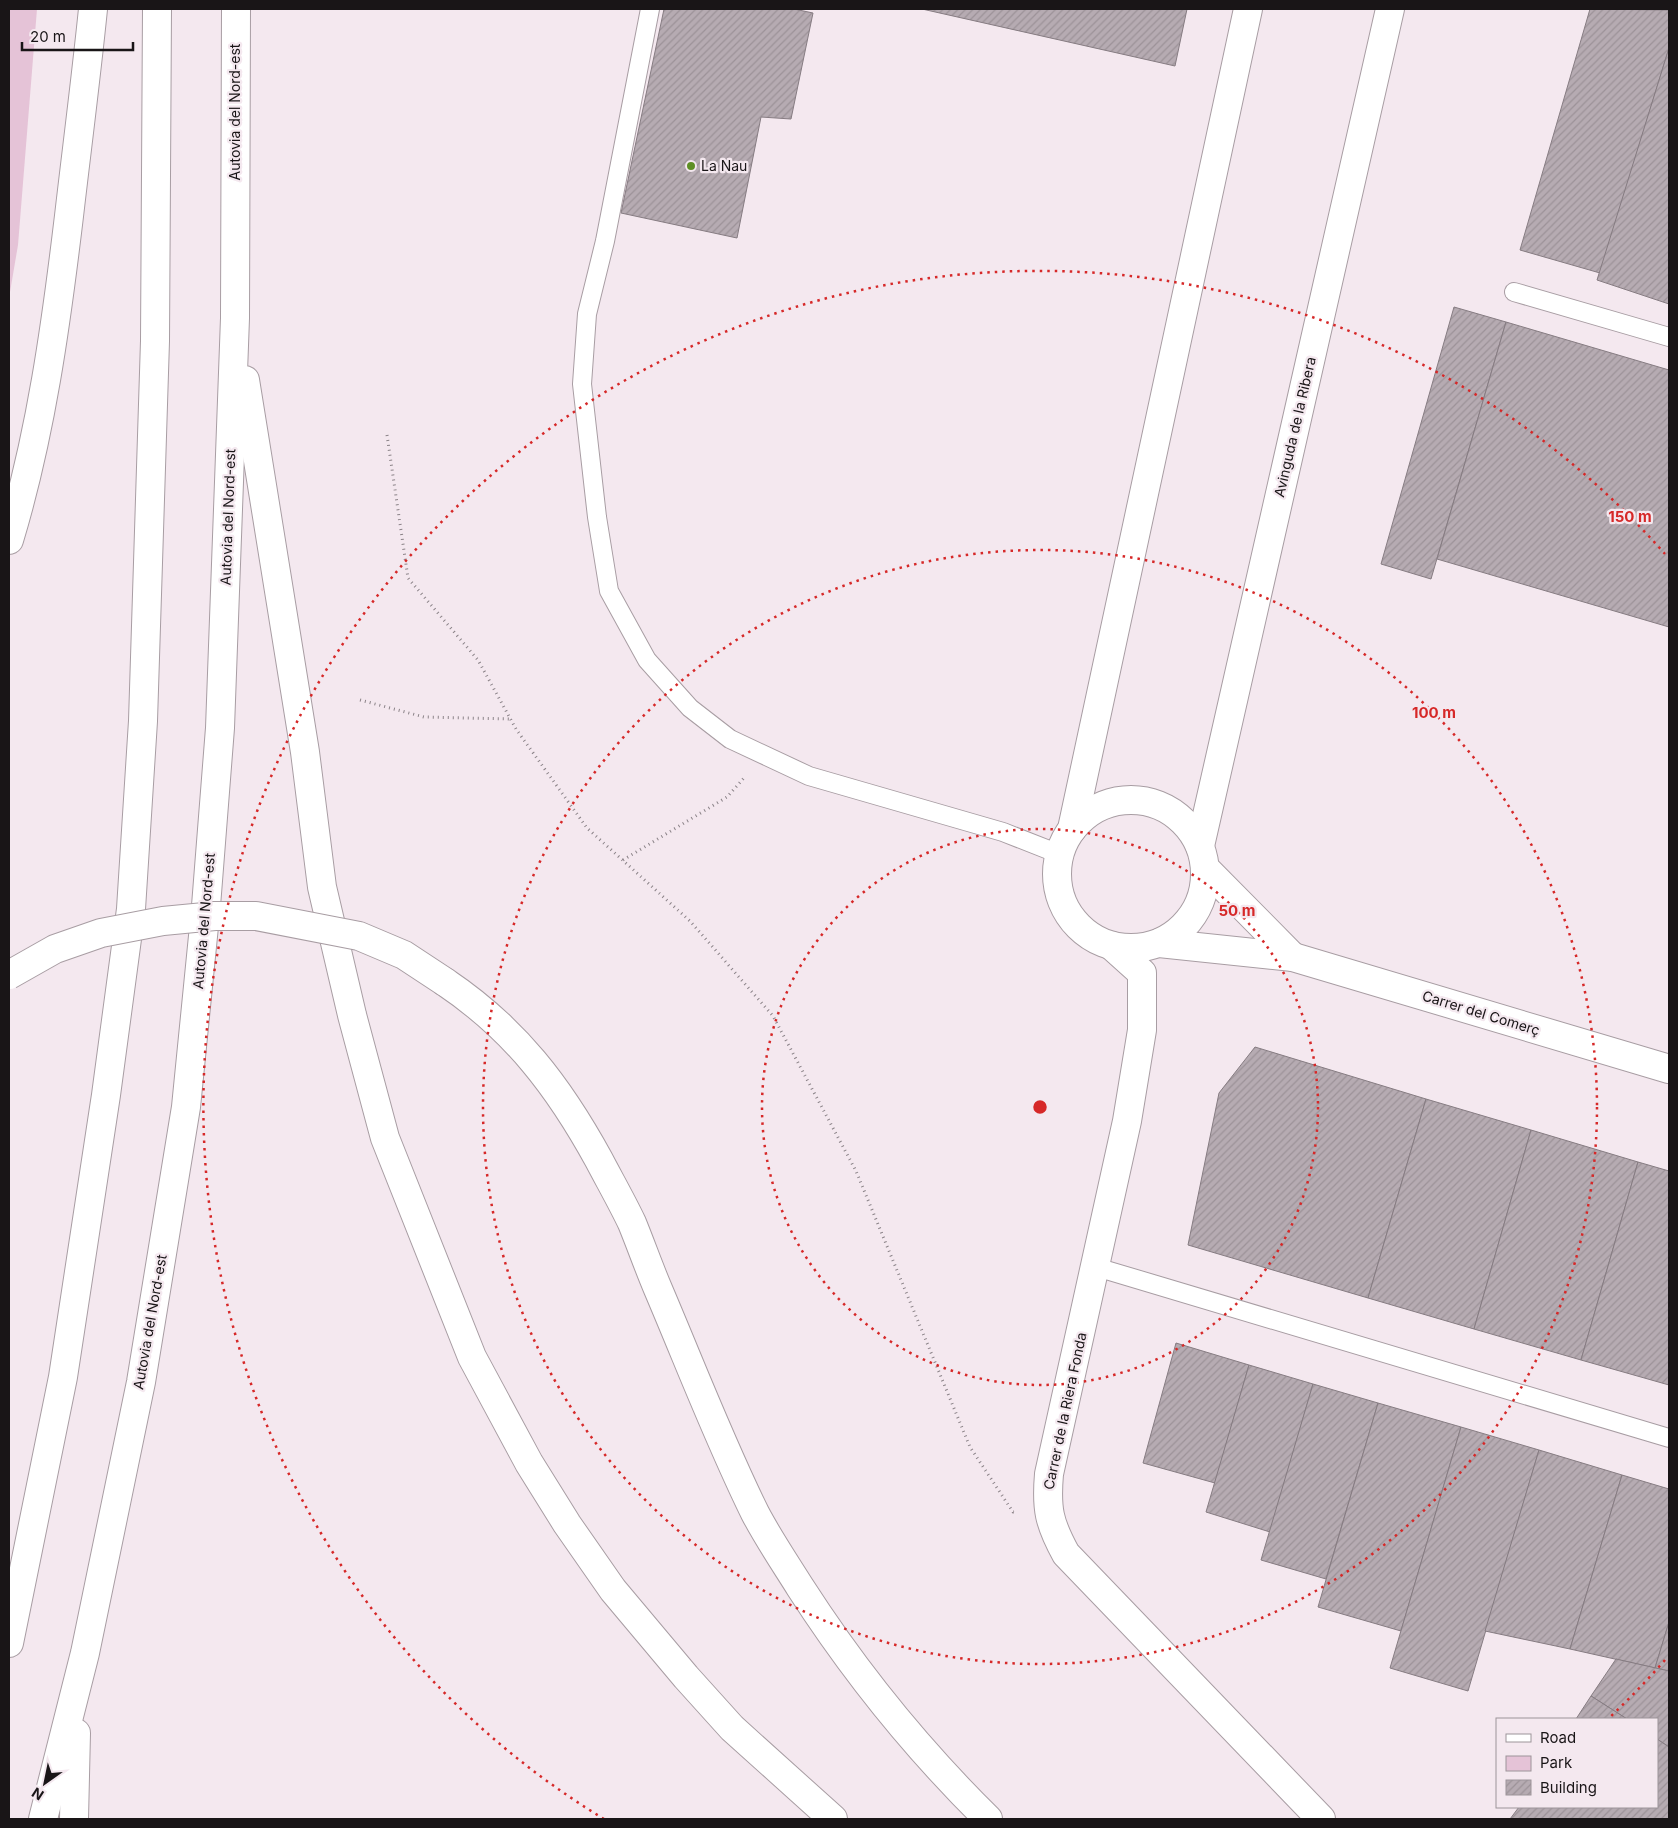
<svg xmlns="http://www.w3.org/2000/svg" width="1678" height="1828" font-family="Inter,sans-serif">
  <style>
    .green { fill: #e5c3d7 }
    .building { fill: url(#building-hatch); stroke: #867c82 }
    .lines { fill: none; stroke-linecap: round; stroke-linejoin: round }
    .service-casing { stroke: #a89da3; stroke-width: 20 }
    .minor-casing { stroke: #a89da3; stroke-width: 30 }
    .motorway-casing { stroke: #a89da3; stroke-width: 30 }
    .path { stroke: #8b8388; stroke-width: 3; stroke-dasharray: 1 4; stroke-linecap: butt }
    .service { stroke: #fff; stroke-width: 18 }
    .minor { stroke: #fff; stroke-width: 28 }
    .motorway { stroke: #fff; stroke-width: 28 }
    .motorway-bridge-casing { stroke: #a89da3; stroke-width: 30; stroke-linecap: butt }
    .motorway-bridge { stroke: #fff; stroke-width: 28 }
    .ring { fill: none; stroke: #d62828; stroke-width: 2.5; stroke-dasharray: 2.5 5 }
    .poi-dot { fill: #5e8f25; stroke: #f4e8ef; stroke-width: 2 }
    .labels { text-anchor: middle; stroke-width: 4.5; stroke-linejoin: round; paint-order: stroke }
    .street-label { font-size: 14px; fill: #191517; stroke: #f4e8ef }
    .poi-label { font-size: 14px; fill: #191517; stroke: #f4e8ef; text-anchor: start }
    .centre { fill: #d62828; stroke: #f4e8ef; stroke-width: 2.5 }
    .ring-label { font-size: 15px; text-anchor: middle; font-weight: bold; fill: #d62828; stroke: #f4e8ef; stroke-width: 4.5; stroke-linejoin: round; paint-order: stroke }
  </style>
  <defs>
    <pattern id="building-hatch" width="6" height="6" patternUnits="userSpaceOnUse" patternTransform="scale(1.25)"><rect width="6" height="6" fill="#b6abb2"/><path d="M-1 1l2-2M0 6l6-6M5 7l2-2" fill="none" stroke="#9c9298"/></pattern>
  </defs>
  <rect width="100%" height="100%" fill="#f4e8ef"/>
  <path class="green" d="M 9,9 L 37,9 L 18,245 L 9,298 Z"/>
  <g class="building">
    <path d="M 664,9 L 794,9 L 813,13 L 791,119 L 761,117 L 737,238 L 621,213 Z"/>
    <path d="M 922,9 L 1187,9 L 1175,66 Z"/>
    <path d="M 1590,9 L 1669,10 L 1669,48 L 1600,273 L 1520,250 Z"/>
    <path d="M 1669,48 L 1669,304 L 1597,280 Z"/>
    <path d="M 1454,307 L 1506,322 L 1431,579 L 1381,564 Z"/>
    <path d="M 1506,322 L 1669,370 L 1669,627 L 1437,559 Z"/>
    <path d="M 1255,1047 L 1426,1099 L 1368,1298 L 1188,1245 L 1219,1093 Z"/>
    <path d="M 1426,1099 L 1531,1130 L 1474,1329 L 1368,1298 Z"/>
    <path d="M 1531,1130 L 1638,1162 L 1581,1360 L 1474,1329 Z"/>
    <path d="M 1638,1162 L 1669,1171 L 1669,1385 L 1581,1360 Z"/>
    <path d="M 1176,1343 L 1249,1365 L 1215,1483 L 1143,1463 Z"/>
    <path d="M 1249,1365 L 1313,1384 L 1270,1532 L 1206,1512 Z"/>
    <path d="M 1313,1384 L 1378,1403 L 1326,1579 L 1261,1560 Z"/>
    <path d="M 1378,1403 L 1461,1427 L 1401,1631 L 1318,1607 Z"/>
    <path d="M 1461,1427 L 1539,1450 L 1468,1691 L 1390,1668 Z"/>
    <path d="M 1539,1450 L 1622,1475 L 1570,1649 L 1485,1631 Z"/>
    <path d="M 1622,1475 L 1669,1489 L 1669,1622 L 1655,1668 L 1570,1649 Z"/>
    <path d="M 1669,1622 L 1669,1671 L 1655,1668 Z"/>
    <path d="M 1616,1659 L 1669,1671 L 1669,1747 L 1657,1739 L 1657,1719 L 1627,1719 L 1591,1696 Z"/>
    <path d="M 1591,1696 L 1627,1719 L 1576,1719 Z"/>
    <path d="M 1657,1739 L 1669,1747 L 1669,1819 L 1510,1819 L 1519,1807 L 1657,1807 Z"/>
  </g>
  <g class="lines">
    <defs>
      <g id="service">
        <path d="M 650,9 L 605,241 L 587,314 L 582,384 L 597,517 L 609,591 L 647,660 L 690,708 L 730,739 L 809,776 L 1003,832 L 1059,854"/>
        <path d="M 1514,292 L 1669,337"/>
        <path d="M 1096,1267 L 1669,1438"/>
      </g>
      <g id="minor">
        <circle cx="1131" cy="874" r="74"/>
        <path d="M 1072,829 L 1248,9"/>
        <path d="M 1200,846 L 1390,9"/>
        <path d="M 1206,869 L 1293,957"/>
        <path d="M 1159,943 L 1293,957 L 1669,1069"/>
        <path d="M 1112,946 L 1142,973 L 1142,1030 L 1127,1121 L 1049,1474 C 1046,1509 1049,1523 1066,1554 L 1321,1819"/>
      </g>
      <g id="motorway">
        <path d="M 245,380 L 305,752 L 322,887 L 352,1015 L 385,1138 L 472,1357 L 529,1463 L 567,1524 L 613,1590 L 686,1677 L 732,1728 L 833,1819"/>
        <path d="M 9,540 C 41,434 56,325 69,216 C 77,147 86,78 93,9"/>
        <path d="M 445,982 C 515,1029 559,1087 599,1160 C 610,1181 622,1202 632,1223 C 641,1245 649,1268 658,1289 C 690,1364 719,1440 755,1513 C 768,1538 785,1563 800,1587 C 854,1671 917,1749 988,1819"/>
        <path d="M 9,1643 L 63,1377 L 106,1095 L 131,909 L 143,721 L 155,341 L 157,9"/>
        <path d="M 43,1819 L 85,1653 L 141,1382 L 186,1107 L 206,906 L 220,728 L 235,318 L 236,9"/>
        <path d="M 74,1819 L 76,1733"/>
      </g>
    </defs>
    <use href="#service" class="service-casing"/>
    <use href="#minor" class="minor-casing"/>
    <use href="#motorway" class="motorway-casing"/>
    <g class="path">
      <path d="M 387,435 L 408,578 L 478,660 L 516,729 L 587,828 L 690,921 L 773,1016 L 856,1171 L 970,1447 L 1013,1512 L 1017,1512"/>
      <path d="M 360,700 L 424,717 L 510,719"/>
      <path d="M 623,860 L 727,797 L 744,778"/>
    </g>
    <use href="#service" class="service"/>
    <use href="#minor" class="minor"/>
    <use href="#motorway" class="motorway"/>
    <defs>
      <path id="motorway-bridge" d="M 9,975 L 55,949 L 101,933 L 163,921 L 215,916 L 256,916 L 359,936 L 404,955 L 445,982"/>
    </defs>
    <use href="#motorway-bridge" class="motorway-bridge-casing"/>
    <use href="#motorway-bridge" class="motorway-bridge"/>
  </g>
  <g class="ring">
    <circle cx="1040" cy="1107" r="278"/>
    <circle cx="1040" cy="1107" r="557"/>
    <path d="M1665 1660A835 835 0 0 1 1609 1718M604 1819A835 835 0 1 1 1665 554"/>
  </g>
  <circle class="poi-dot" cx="691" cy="166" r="5"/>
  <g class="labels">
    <g class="street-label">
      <text transform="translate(235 112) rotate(-90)" y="5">Autovia del Nord-est</text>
      <text transform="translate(1295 427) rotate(-77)" y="5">Avinguda de la Ribera</text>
      <text transform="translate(228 517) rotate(-88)" y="5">Autovia del Nord-est</text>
      <text transform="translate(204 921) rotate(-85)" y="5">Autovia del Nord-est</text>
      <text transform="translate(1481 1013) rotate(17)" y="5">Carrer del Comerç</text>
      <text transform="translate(150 1322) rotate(-80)" y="5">Autovia del Nord-est</text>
      <text transform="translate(1065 1411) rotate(-78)" y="5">Carrer de la Riera Fonda</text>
    </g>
    <g class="poi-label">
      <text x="701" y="171">La Nau</text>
    </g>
  </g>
  <circle cx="1040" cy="1107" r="8" class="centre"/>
  <g class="ring-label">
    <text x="1630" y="522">150 m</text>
    <text x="1434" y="718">100 m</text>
    <text x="1237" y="916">50 m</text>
  </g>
  <rect width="1678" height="1828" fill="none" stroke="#191517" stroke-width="20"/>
  <rect x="1496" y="1718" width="162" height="90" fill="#f4e8ef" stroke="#9c9499"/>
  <rect x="1506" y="1734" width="25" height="8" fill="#ffffff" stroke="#9c9499"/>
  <text x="1540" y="1743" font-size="15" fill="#191517">Road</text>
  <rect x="1506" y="1756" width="25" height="15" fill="#e5c3d7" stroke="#9c9499"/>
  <text x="1540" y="1768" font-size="15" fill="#191517">Park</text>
  <rect x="1506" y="1780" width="25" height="15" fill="url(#building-hatch)" stroke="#9c9499"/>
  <text x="1540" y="1793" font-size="15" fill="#191517">Building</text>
  <g transform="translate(45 1783) rotate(213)" stroke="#f4e8ef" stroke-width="4" paint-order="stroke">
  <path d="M0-4L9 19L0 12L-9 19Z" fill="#191517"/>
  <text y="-8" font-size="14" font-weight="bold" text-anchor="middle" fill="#191517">N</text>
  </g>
  <path d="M22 42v8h111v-8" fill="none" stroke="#191517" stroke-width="2.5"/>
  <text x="30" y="42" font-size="15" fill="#191517" stroke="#f4e8ef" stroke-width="4" paint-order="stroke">20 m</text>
</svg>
